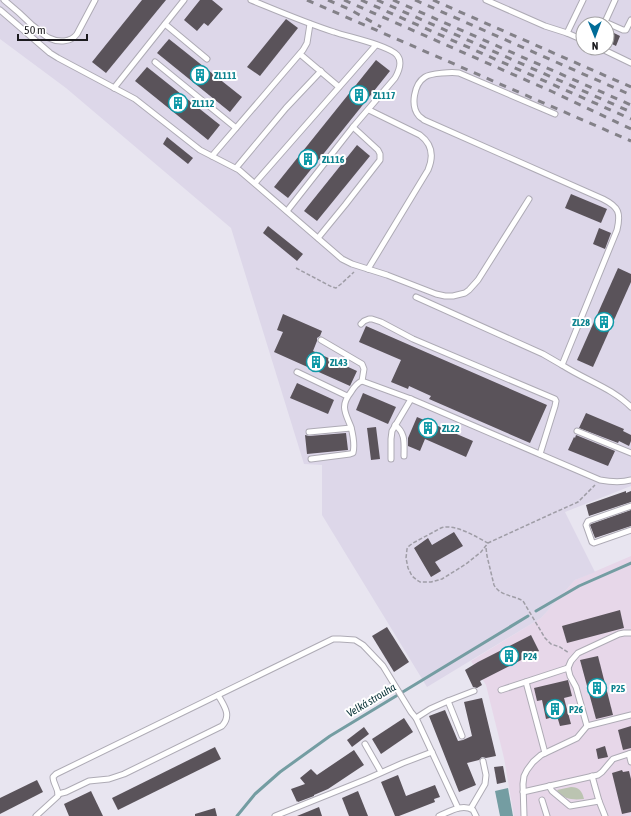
<svg xmlns="http://www.w3.org/2000/svg" width="631" height="816" font-family="'Asap Condensed',sans-serif">
  <style>
    .commercial { fill: #e7d7e9 }
    .built { fill: #ddd7e9; fill-rule: evenodd }
    .green { fill: #bbc4b1 }
    .water { fill: #749da2 }
    .lines { fill: none; stroke-linecap: round; stroke-linejoin: round }
    .stream { stroke: #749da2; stroke-width: 3 }
    .building { fill: #5a535a }
    .service-casing { stroke: #aeabb5; stroke-width: 7 }
    .path { stroke: #9f9da6; stroke-width: 1.5; stroke-dasharray: 4 2; stroke-linecap: butt }
    .service { stroke: #fff; stroke-width: 5 }
    .rail { stroke: #838188; stroke-width: 3; stroke-dasharray: 7 7; stroke-linecap: butt }
    .labels { text-anchor: middle; stroke-width: 4; stroke-linejoin: round; paint-order: stroke }
    .culture-label { font-size: 10px; font-weight: bold; fill: #0d838f; stroke: #fff; text-anchor: start }
    .water-label { font-size: 11px; font-style: italic; fill: #063035; stroke: #fff }
  </style>
  <rect width="100%" height="100%" fill="#e8e5f0"/>
  <path class="commercial" d="M 631,556 L 631,816 L 514,816 L 504,758 L 486,685 L 471,661 L 541,618 L 575,580 Z"/>
  <path class="built" d="M 0,0 L 631,0 L 631,486 L 565,512 L 595,572 L 575,580 L 541,618 L 427,687 L 322,515 L 322,465 L 304,464 L 231,228 L 66,88 L 0,39 ZM 583,24 L 607,24 L 607,48 L 583,48 Z"/>
  <path class="green" d="M 571,787 C 579,787 582,791 584,799 C 574,800 563,800 557,790 Z"/>
  <path class="water" d="M 508,788 L 513,816 L 500,816 L 495,791 Z"/>
  <g class="lines">
    <g class="stream">
      <path d="M 536,611 L 579,586 L 631,563"/>
      <path d="M 237,816 L 255,794 L 280,772 L 330,736 L 528,616"/>
    </g>
  </g>
  <g class="building">
    <path d="M 142,0 L 166,0 L 106,73 L 92,62 Z"/>
    <path d="M 200,0 L 212,0 L 223,9 L 208,26 L 204,23 L 197,31 L 184,20 Z"/>
    <path d="M 286,19 L 298,28 L 260,76 L 247,67 Z"/>
    <path d="M 614,33 L 620,36 L 616,46 L 610,43 Z"/>
    <path d="M 169,39 L 242,97 L 230,112 L 157,53 Z"/>
    <path d="M 376,60 L 390,71 L 288,198 L 274,187 Z"/>
    <path d="M 147,67 L 220,125 L 208,140 L 135,81 Z"/>
    <path d="M 167,137 L 193,158 L 188,164 L 163,144 Z"/>
    <path d="M 357,145 L 370,156 L 317,221 L 304,211 Z"/>
    <path d="M 571,194 L 607,209 L 601,223 L 565,208 Z"/>
    <path d="M 268,226 L 303,254 L 297,261 L 263,233 Z"/>
    <path d="M 599,228 L 611,233 L 605,249 L 593,244 Z"/>
    <path d="M 618,268 L 631,274 L 631,282 L 593,367 L 577,360 Z"/>
    <path d="M 283,314 L 322,331 L 320,336 L 317,338 L 317,341 L 313,351 L 357,371 L 350,386 L 274,352 L 283,332 L 277,330 Z"/>
    <path d="M 366,326 L 547,405 L 530,443 L 429,399 L 431,396 L 409,386 L 408,389 L 391,382 L 401,360 L 359,342 Z"/>
    <path d="M 297,383 L 334,400 L 328,414 L 290,398 Z"/>
    <path d="M 363,393 L 396,407 L 388,424 L 356,410 Z"/>
    <path d="M 586,413 L 624,429 L 623,431 L 631,435 L 631,441 L 629,446 L 619,441 L 618,443 L 579,428 Z"/>
    <path d="M 417,417 L 473,441 L 466,457 L 425,439 L 420,451 L 408,446 L 408,438 Z"/>
    <path d="M 376,427 L 380,459 L 371,460 L 367,428 Z"/>
    <path d="M 346,433 L 348,450 L 307,454 L 305,435 L 309,436 Z"/>
    <path d="M 576,435 L 615,451 L 608,466 L 568,450 L 574,437 L 575,438 Z"/>
    <path d="M 626,491 L 626,493 L 631,491 L 631,502 L 589,516 L 586,505 Z"/>
    <path d="M 631,510 L 631,526 L 595,538 L 590,525 L 591,524 Z"/>
    <path d="M 454,532 L 463,546 L 435,562 L 441,571 L 431,577 L 414,548 L 428,538 L 432,545 Z"/>
    <path d="M 620,610 L 624,628 L 567,643 L 562,626 Z"/>
    <path d="M 387,627 L 409,662 L 394,672 L 372,636 Z"/>
    <path d="M 531,635 L 539,651 L 480,681 L 482,685 L 477,688 L 473,687 L 465,670 L 478,662 Z"/>
    <path d="M 598,656 L 613,715 L 596,719 L 580,660 Z"/>
    <path d="M 568,680 L 572,696 L 564,698 L 571,724 L 560,726 L 557,716 L 546,719 L 542,700 L 537,701 L 534,688 Z"/>
    <path d="M 482,698 L 496,756 L 486,758 L 482,757 L 479,760 L 467,763 L 476,785 L 459,792 L 429,716 L 445,710 L 458,741 L 463,740 L 472,736 L 464,702 Z"/>
    <path d="M 404,718 L 413,732 L 381,754 L 372,739 Z"/>
    <path d="M 631,726 L 631,748 L 623,750 L 618,730 Z"/>
    <path d="M 364,727 L 369,734 L 352,747 L 347,740 Z"/>
    <path d="M 605,746 L 608,757 L 598,759 L 596,749 Z"/>
    <path d="M 215,747 L 221,759 L 118,810 L 112,798 Z"/>
    <path d="M 354,750 L 364,765 L 328,789 L 314,795 L 314,796 L 298,802 L 298,801 L 297,802 L 291,789 L 305,784 L 300,778 L 311,769 L 317,775 Z"/>
    <path d="M 503,766 L 506,782 L 497,784 L 494,767 Z"/>
    <path d="M 622,770 L 623,772 L 629,771 L 631,779 L 631,812 L 622,814 L 612,773 Z"/>
    <path d="M 398,775 L 406,796 L 435,785 L 440,797 L 434,799 L 435,802 L 399,816 L 395,816 L 381,782 Z"/>
    <path d="M 37,780 L 43,792 L 0,814 L 0,798 Z"/>
    <path d="M 91,791 L 103,816 L 69,816 L 64,804 Z"/>
    <path d="M 358,791 L 368,816 L 349,816 L 342,798 Z"/>
    <path d="M 319,807 L 322,816 L 297,816 Z"/>
    <path d="M 215,808 L 217,816 L 195,816 L 195,814 Z"/>
  </g>
  <g class="lines">
    <defs>
      <g id="service">
        <path d="M 4,0 C 14,8 23,16 32,25 C 38,29 43,35 49,38 C 59,43 71,42 77,34 L 95,0"/>
        <path d="M 251,0 C 278,11 306,23 334,32 C 348,37 388,45 397,55 C 403,62 399,71 395,78 L 353,127 L 287,211"/>
        <path d="M 486,0 L 545,26 L 567,33 L 583,40"/>
        <path d="M 615,0 L 605,22 L 623,30 L 626,30 L 631,20"/>
        <path d="M 0,10 L 50,53 L 58,58 L 135,99 L 200,150 L 239,170 L 342,259 L 352,264 L 387,275 L 436,294 L 445,296 L 453,296 L 465,293 L 469,290 L 478,280 L 529,199"/>
        <path d="M 165,24 L 207,59"/>
        <path d="M 567,33 L 583,0"/>
        <path d="M 600,48 L 631,63"/>
        <path d="M 300,54 L 339,87"/>
        <path d="M 155,62 L 236,128"/>
        <path d="M 114,88 L 184,0"/>
        <path d="M 555,114 L 459,73 C 452,72 431,73 425,77 C 414,84 410,106 419,116 C 421,118 422,118 424,120 L 603,199 C 619,207 621,213 617,230 L 562,365 C 585,380 612,388 631,407"/>
        <path d="M 212,156 L 303,50 L 307,43 L 310,24"/>
        <path d="M 236,168 L 286,108 L 321,71"/>
        <path d="M 255,183 L 376,45"/>
        <path d="M 318,238 L 345,205 L 380,160 L 380,154 L 378,150 L 353,127"/>
        <path d="M 368,269 L 428,170 C 434,156 432,144 420,135 L 369,110"/>
        <path d="M 416,297 L 543,354 L 562,365"/>
        <path d="M 361,324 L 364,321 L 369,319 L 372,319 L 381,322 L 413,339 L 555,399 L 556,401 L 555,406 L 540,454"/>
        <path d="M 321,340 L 362,364 L 364,369 L 362,381"/>
        <path d="M 297,372 L 347,396"/>
        <path d="M 395,425 C 406,433 404,444 404,456"/>
        <path d="M 577,431 L 631,453"/>
        <path d="M 309,432 L 351,428"/>
        <path d="M 311,459 L 350,454 L 353,453 C 355,445 353,435 351,427 C 345,412 340,406 351,392 C 354,387 357,383 362,381 L 411,399 L 600,480 C 611,482 620,483 631,480"/>
        <path d="M 391,459 L 391,439 L 392,431 L 411,399"/>
        <path d="M 631,506 L 588,521 L 586,525 L 592,542 L 594,543 L 631,530"/>
        <path d="M 568,668 L 571,661 L 578,653 L 619,634 L 624,633 L 631,633"/>
        <path d="M 526,682 L 545,753"/>
        <path d="M 501,690 L 568,668 L 570,676 L 576,687 L 587,726"/>
        <path d="M 448,701 L 474,691"/>
        <path d="M 365,744 L 381,772"/>
        <path d="M 629,754 L 631,762"/>
        <path d="M 549,786 L 552,791 L 570,806 L 599,801 L 592,776"/>
        <path d="M 523,792 L 598,775 L 602,772 L 613,759 L 631,753"/>
        <path d="M 58,794 L 66,792 L 89,781 L 109,779 L 124,774 L 222,726 C 232,715 224,706 218,695"/>
        <path d="M 542,800 L 547,816"/>
        <path d="M 599,801 L 605,816"/>
        <path d="M 458,808 L 416,718 L 430,709 L 448,701 L 462,736"/>
        <path d="M 471,808 L 485,784 L 486,775 L 483,761"/>
        <path d="M 36,816 L 58,796 C 59,789 53,784 53,777 L 56,774 L 333,639 L 340,639 L 355,640 L 363,645 L 383,666 L 411,712 L 416,718"/>
        <path d="M 275,816 L 367,779 L 403,763 L 432,752"/>
        <path d="M 439,816 C 449,812 462,803 473,810 L 476,816"/>
        <path d="M 524,816 L 523,784 L 524,776 L 527,770 L 533,762 L 541,755 L 577,738 L 587,726 L 631,715"/>
      </g>
    </defs>
    <use href="#service" class="service-casing"/>
    <g class="path">
      <path d="M 296,268 L 332,287 L 336,288 L 341,284 L 354,272"/>
      <path d="M 488,543 C 476,537 455,523 441,528 L 413,543 L 409,546 L 407,549 L 406,558 L 408,568 L 412,576 L 417,580 L 420,582 L 431,582 L 442,579 L 466,564 L 481,552 L 488,543 L 549,515 L 578,502 L 595,485"/>
      <path d="M 486,548 L 487,556 L 494,585 C 500,596 513,595 523,601 L 545,638 L 551,644 L 560,647 L 569,653"/>
    </g>
    <use href="#service" class="service"/>
    <g class="rail">
      <path d="M 307,0 L 631,141"/>
      <path d="M 328,0 L 349,9 L 381,27"/>
      <path d="M 344,0 L 553,92 L 631,129"/>
      <path d="M 361,0 L 631,119"/>
      <path d="M 377,0 L 631,112"/>
      <path d="M 393,0 L 631,105"/>
      <path d="M 415,0 L 631,95"/>
      <path d="M 433,0 L 631,87"/>
    </g>
  </g>
  <defs>
    <symbol id="building-ring" viewBox="-11 -11 22 22"><circle r="9.5" fill="#fff" stroke="#0f9aa8" stroke-width="1.5"/><path d="M-4-6H4V6H1V3H-1V6H-4ZM-2.5-4.3h1.7v1.8h-1.7ZM.8-4.3h1.7v1.8H.8ZM-2.5-1h1.7V.8h-1.7ZM.8-1h1.7V.8H.8Z" fill="#0f9aa8"/></symbol>
  </defs>
  <g fill-rule="evenodd">
    <use href="#building-ring" x="189" y="64" width="22" height="22"/>
    <use href="#building-ring" x="348" y="84" width="22" height="22"/>
    <use href="#building-ring" x="167" y="92" width="22" height="22"/>
    <use href="#building-ring" x="297" y="148" width="22" height="22"/>
    <use href="#building-ring" x="593" y="311" width="22" height="22"/>
    <use href="#building-ring" x="305" y="351" width="22" height="22"/>
    <use href="#building-ring" x="417" y="417" width="22" height="22"/>
    <use href="#building-ring" x="498" y="645" width="22" height="22"/>
    <use href="#building-ring" x="586" y="677" width="22" height="22"/>
    <use href="#building-ring" x="544" y="698" width="22" height="22"/>
  </g>
  <g class="labels">
    <g class="culture-label">
      <text x="214" y="79">ZL111</text>
      <text x="373" y="99">ZL117</text>
      <text x="192" y="107">ZL112</text>
      <text x="322" y="163">ZL116</text>
      <text x="590" y="326" text-anchor="end">ZL28</text>
      <text x="330" y="366">ZL43</text>
      <text x="442" y="432">ZL22</text>
      <text x="523" y="660">P24</text>
      <text x="611" y="692">P25</text>
      <text x="569" y="713">P26</text>
    </g>
    <g class="water-label">
      <text transform="translate(371 700) rotate(-31)" y="4">Velká strouha</text>
    </g>
  </g>
  <g transform="translate(595 36) rotate(179)"><circle r="19" fill="#ffffff" stroke="#a4a3a5"/>
  <path d="M0-3L7 15L0 10L-7 15Z" fill="#006c98"/>
  <text y="-6" font-size="11" font-weight="bold" text-anchor="middle" fill="#1b1a1e">N</text>
  </g>
  <path d="M18 34v6h69v-6" fill="none" stroke="#1b1a1e" stroke-width="2"/>
  <text x="24" y="34" font-size="12" fill="#1b1a1e" stroke="#ffffff" stroke-width="3" paint-order="stroke">50 m</text>
</svg>
